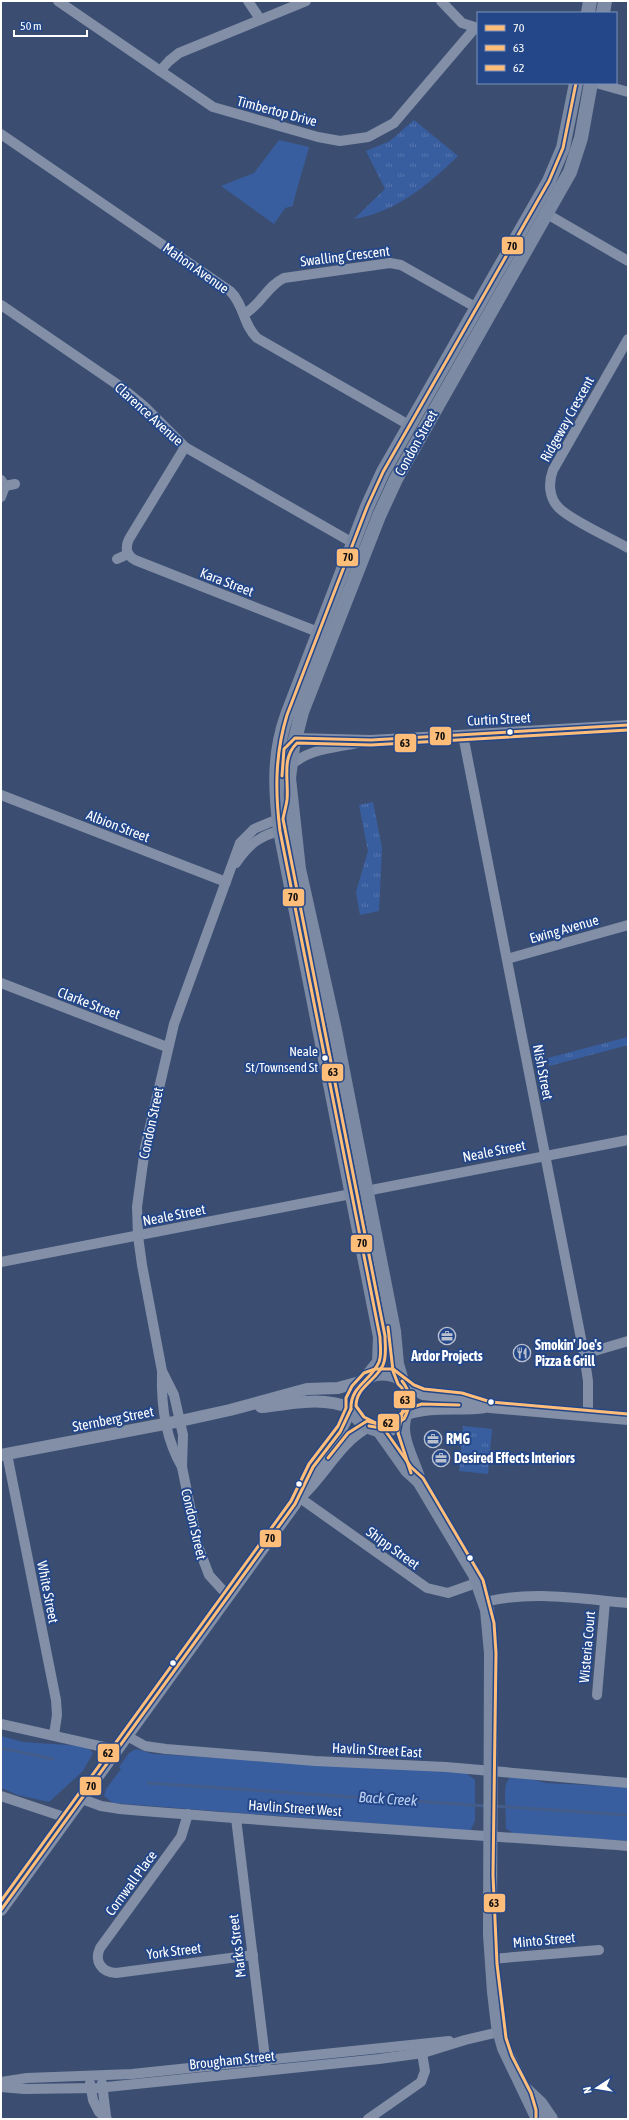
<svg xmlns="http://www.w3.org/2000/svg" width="629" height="2120" font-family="'Asap Condensed',sans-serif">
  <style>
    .grass { fill: url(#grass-tufts) }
    .green { fill: #395e9f }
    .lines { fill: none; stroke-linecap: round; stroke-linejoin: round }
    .stream { stroke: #435c8a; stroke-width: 3 }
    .minor { stroke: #828fa7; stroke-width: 10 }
    .tertiary { stroke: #828fa7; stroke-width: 12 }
    .secondary { stroke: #7d8aa3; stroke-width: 14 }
    .bus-1-casing { stroke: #244789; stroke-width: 6 }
    .bus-2-casing { stroke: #244789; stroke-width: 6 }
    .bus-3-casing { stroke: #244789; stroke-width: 6 }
    .bus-1 { stroke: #ffbd7a; stroke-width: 3 }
    .bus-2 { stroke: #ffbd7a; stroke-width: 3 }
    .bus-3 { stroke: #ffbd7a; stroke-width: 3 }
    .bus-dot { fill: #fff; stroke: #244789; stroke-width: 1.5 }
    .labels { text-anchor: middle; stroke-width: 4; stroke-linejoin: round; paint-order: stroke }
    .bus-label { font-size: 13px; fill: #fff; stroke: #244789; text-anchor: end }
    .street-label { font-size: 14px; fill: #fff; stroke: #244789 }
    .poi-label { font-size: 14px; font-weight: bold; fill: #fff; stroke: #244789; text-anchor: start }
    .water-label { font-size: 15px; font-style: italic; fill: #bdd0f1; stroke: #244789 }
    .line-badge { stroke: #244789; stroke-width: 1.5 }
    .pale-badge-label { font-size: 11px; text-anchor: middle; font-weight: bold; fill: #111 }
  </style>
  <defs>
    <pattern id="grass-tufts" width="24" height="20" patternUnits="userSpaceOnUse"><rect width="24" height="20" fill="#395e9f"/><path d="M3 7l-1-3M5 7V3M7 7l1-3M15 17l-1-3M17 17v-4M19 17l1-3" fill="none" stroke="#5776ad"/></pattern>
  </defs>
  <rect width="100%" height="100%" fill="#3b4e72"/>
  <g class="grass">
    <path d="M 414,120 L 458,156 C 428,185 396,212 354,219 L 385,189 L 366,151 L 390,141 Z"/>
    <path d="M 373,802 L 382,848 L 379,911 L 360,915 L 356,892 L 368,851 L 359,805 Z"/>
    <path d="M 628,1037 L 628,1045 L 549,1066 L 548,1058 Z"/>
    <path d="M 463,1426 L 492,1429 L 488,1474 L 459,1471 Z"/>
  </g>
  <g class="green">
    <path d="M 279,140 L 309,147 C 307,156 293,201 293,206 L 285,208 L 274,224 L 221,186 L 254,173 Z"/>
    <path d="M 1,1736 L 23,1742 L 82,1746 L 89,1749 L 93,1753 L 83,1771 L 49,1802 L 18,1795 L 1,1788 Z"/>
    <path d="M 136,1749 L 153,1754 L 466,1773 L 475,1780 L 475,1821 L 470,1831 L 113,1803 L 104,1796 L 106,1789 L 121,1769 L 119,1767 L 129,1753 Z"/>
    <path d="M 510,1777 L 524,1777 L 546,1783 L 628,1787 L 628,1841 L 511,1834 L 512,1832 L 506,1829 L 505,1793 L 506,1784 Z"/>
  </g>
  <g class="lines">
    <g class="stream">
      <path d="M 1,1748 L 53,1759"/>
      <path d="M 148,1783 L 487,1806"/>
      <path d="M 494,1806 L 628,1815"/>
    </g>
    <g class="minor">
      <path d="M 58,1 L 213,107 L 318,137 L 340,141 L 368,137 L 394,123 L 475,28"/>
      <path d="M 248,1 L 260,19"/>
      <path d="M 441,1 L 462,23 L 478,28"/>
      <path d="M 160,71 L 169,61 L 179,53 L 306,1"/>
      <path d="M 596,83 L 628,92"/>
      <path d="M 1,134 L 230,291 C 244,304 243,325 257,338 L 409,425"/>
      <path d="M 547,214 L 628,261"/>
      <path d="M 1,305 L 121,387 L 144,406 L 185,447 L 353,543"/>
      <path d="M 244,314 C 261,305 267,286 284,278 L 390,263 L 401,265 L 477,308"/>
      <path d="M 628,339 L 553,470 C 548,483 549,498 559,508 C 572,521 611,538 628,548"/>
      <path d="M 185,447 L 129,539 C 125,547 126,555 135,560 L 318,632"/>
      <path d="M 1,480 L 5,486 L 1,497"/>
      <path d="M 5,486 L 15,484"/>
      <path d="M 117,559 L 128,554"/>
      <path d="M 463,735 L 584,1354 L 588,1381 L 588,1415"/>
      <path d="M 295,738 L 371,740 L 628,725"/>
      <path d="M 289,767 C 307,749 333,748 357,743"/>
      <path d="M 1,795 L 226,882"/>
      <path d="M 236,863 C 247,846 260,835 280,831"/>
      <path d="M 507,959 L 628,925"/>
      <path d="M 1,983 L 167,1047"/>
      <path d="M 366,1191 L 628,1140"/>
      <path d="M 1,1262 L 351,1194"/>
      <path d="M 584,1354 L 628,1341"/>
      <path d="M 162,1373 C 161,1406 165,1438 182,1467"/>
      <path d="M 7,1454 L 56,1700 L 57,1715 L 54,1735"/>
      <path d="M 300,1498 L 427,1588 L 448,1593 L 479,1582"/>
      <path d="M 228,1596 L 209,1575 L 198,1546 L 182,1467 L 183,1435 L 174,1395 L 162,1371 L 142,1265 L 138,1236 L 137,1207 L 145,1148 L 174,1024 L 240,843 L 254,829 L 278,819"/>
      <path d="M 485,1602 C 532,1590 580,1599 628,1603"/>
      <path d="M 597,1695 L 605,1601"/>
      <path d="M 1,1724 L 117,1750"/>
      <path d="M 127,1736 L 145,1746 L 166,1749 L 315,1761 L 446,1767 L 628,1783"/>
      <path d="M 1,1796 L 67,1818"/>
      <path d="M 82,1799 L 101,1806 L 120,1809 C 289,1823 459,1834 628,1846"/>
      <path d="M 188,1814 L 181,1837 L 100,1948 C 94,1961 101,1972 116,1973 L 253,1955"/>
      <path d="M 236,1818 L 266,2066"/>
      <path d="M 491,1959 L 599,1950"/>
      <path d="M 1,2082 L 27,2078 L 132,2074 L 449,2041"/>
      <path d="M 90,2083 L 93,2100 L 99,2112 L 107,2119"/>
      <path d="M 102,2083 L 106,2116"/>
      <path d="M 1,2087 L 24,2089 L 97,2088 L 379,2059 L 423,2053 L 465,2040 L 499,2032"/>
      <path d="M 368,2119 L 421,2082 L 425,2071 L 421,2047"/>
    </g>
    <g class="tertiary">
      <path d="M 407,1385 L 423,1394 L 461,1398 L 490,1407 L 628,1419"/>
      <path d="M 261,1407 C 294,1404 318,1396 351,1408"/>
      <path d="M 407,1414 C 432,1405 459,1411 485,1407"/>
      <path d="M 1,1455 L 180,1421 L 230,1410 L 307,1389 L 338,1388 L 360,1382"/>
      <path d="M 302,1495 C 325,1474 340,1441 369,1426"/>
      <path d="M 1,1910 L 295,1504 L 313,1467 L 340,1432 L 351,1409"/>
    </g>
    <g class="secondary">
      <path d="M 588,13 L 590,1"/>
      <path d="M 603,13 L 605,1"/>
      <path d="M 376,1374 C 431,1367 410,1450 367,1426 C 360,1421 353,1415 351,1408 C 350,1391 361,1378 376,1374 Z"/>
      <path d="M 367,1377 L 379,1362 L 380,1337 L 280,831 C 275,791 273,754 287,715 L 367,507 L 383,472 L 549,181 L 563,148 L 576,83"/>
      <path d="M 402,1381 L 397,1364 L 394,1331 L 335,1030 L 299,869 L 289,778 L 293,747 L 302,712 L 379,516 L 396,479 L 570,172 L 581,138 L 591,83"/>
      <path d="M 404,1419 C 399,1439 414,1462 419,1481"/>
      <path d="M 378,1429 L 407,1470 L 419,1481 L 475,1575 L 487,1610 L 491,1653 L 490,1935 L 494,1992 L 498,2026 L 504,2048 L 538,2119"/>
      <path d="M 525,2089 L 540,2103 L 551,2119"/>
    </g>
    <defs>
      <g id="bus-1">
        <path d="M 282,776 L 284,749 L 295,738 L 371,740 L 628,725"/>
        <path d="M 351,1409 C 350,1386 371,1381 379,1362 C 382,1354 380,1345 380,1337 L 280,831 C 275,791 275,754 287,715 L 367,507 L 383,472 L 549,181 L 563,148 L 576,83"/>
        <path d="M 369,1426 L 387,1429 L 404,1419 C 411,1406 412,1393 402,1381"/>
        <path d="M 1,1910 L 295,1504 L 313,1467 L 340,1432 L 351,1409"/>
      </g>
      <g id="bus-2">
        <path d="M 388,1327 L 393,1371 L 398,1384 L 402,1388 L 405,1400 L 398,1433 L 411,1473"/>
        <path d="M 536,2119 L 536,2110 L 531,2093 L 512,2056 L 506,2038 L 497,1964 L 493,1875 L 496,1653 L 494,1623 L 483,1580 L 423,1478 L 411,1467 L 382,1426 L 364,1417 L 356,1406 C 356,1387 376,1381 383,1365 C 387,1356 385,1346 385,1336 L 283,819 C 284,813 286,807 287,800 C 289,781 281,758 297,743 L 371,745 L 628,730"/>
      </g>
      <g id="bus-3">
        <path d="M 328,1458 L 348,1433 L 367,1421 L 378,1424 L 388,1423 L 409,1408 L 422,1404 L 459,1405"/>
        <path d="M 1,1901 L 291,1501 L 309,1464 L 338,1426 L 346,1408 L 346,1398 L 352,1386 L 364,1373 L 375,1369 L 393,1369 L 414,1385 L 424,1389 L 462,1393 L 491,1402 L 628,1414"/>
      </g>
    </defs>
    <use href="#bus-1" class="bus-1-casing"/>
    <use href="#bus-2" class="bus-2-casing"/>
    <use href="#bus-3" class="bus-3-casing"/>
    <use href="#bus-1" class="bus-1"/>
    <use href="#bus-2" class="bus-2"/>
    <use href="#bus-3" class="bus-3"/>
  </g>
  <defs>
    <symbol id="office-ring" viewBox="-11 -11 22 22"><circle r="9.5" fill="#244789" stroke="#bac1ce" stroke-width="1.5"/><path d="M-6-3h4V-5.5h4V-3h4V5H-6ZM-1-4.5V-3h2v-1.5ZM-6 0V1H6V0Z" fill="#bac1ce"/></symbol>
    <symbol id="restaurant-ring" viewBox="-11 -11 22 22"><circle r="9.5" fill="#244789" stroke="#bac1ce" stroke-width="1.5"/><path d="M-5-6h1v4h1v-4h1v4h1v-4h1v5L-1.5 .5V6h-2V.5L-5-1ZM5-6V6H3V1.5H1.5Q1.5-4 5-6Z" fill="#bac1ce"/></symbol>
  </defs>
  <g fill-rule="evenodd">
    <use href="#office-ring" x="437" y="1326" width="20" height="20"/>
    <use href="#restaurant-ring" x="512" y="1343" width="20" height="20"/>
    <use href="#office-ring" x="423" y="1429" width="20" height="20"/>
    <use href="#office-ring" x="431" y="1448" width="20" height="20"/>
  </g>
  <g class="bus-dot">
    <circle cx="510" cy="732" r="3.5"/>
    <circle cx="325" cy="1058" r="3.5"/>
    <circle cx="491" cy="1402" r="3.5"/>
    <circle cx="299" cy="1484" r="3.5"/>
    <circle cx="470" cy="1558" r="3.5"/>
    <circle cx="173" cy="1663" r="3.5"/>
  </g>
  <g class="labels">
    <g class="bus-label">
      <text x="318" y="1056">Neale<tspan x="318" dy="16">St/Townsend St</tspan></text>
    </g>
    <g class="street-label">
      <text transform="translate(277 111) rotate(15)" y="5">Timbertop Drive</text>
      <text transform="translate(345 256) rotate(-7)" y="5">Swalling Crescent</text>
      <text transform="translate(196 268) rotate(35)" y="5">Mahon Avenue</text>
      <text transform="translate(149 414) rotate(42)" y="5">Clarence Avenue</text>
      <text transform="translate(567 419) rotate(-61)" y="5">Ridgeway Crescent</text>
      <text transform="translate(416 443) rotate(-61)" y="5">Condon Street</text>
      <text transform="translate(227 582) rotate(21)" y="5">Kara Street</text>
      <text transform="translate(499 719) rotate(-3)" y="5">Curtin Street</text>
      <text transform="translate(118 826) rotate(21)" y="5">Albion Street</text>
      <text transform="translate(564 929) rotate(-16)" y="5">Ewing Avenue</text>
      <text transform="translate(89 1003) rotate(21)" y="5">Clarke Street</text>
      <text transform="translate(543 1072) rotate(79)" y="5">Nish Street</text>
      <text transform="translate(151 1123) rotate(-78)" y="5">Condon Street</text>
      <text transform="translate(494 1151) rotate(-11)" y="5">Neale Street</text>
      <text transform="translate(174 1215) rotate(-11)" y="5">Neale Street</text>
      <text transform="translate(113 1419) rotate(-11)" y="5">Sternberg Street</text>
      <text transform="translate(194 1524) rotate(77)" y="5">Condon Street</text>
      <text transform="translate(393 1548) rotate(36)" y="5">Shipp Street</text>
      <text transform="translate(48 1592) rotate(79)" y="5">White Street</text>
      <text transform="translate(587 1647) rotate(-85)" y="5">Wisteria Court</text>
      <text transform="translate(377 1750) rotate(3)" y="5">Havlin Street East</text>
      <text transform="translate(295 1808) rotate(4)" y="5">Havlin Street West</text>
      <text transform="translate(131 1883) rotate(-54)" y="5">Cornwall Place</text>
      <text transform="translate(544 1940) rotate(-5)" y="5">Minto Street</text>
      <text transform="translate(237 1946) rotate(-97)" y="5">Marks Street</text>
      <text transform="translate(174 1951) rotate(-7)" y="5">York Street</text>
      <text transform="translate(232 2060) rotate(-6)" y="5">Brougham Street</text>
    </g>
    <g class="poi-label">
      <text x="535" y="1350">Smokin' Joe's<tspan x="535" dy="16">Pizza &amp; Grill</tspan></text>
      <text x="447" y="1361" text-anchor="middle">Ardor Projects</text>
      <text x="446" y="1444">RMG</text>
      <text x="454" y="1463">Desired Effects Interiors</text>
    </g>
    <g class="water-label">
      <text transform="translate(388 1799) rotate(4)" y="5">Back Creek</text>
    </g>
  </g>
  <g class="line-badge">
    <rect x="501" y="236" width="23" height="19" rx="4" fill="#ffbd7a"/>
    <rect x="336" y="548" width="23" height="19" rx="4" fill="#ffbd7a"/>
    <rect x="429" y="726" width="23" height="20" rx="4" fill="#ffbd7a"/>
    <rect x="394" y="733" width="23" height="20" rx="4" fill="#ffbd7a"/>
    <rect x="282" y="888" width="23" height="19" rx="4" fill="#ffbd7a"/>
    <rect x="321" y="1063" width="23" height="19" rx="4" fill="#ffbd7a"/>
    <rect x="350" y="1234" width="23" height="19" rx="4" fill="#ffbd7a"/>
    <rect x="393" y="1390" width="23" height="19" rx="4" fill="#ffbd7a"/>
    <rect x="377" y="1413" width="23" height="19" rx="4" fill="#ffbd7a"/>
    <rect x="259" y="1529" width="23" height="19" rx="4" fill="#ffbd7a"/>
    <rect x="97" y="1743" width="23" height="20" rx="4" fill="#ffbd7a"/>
    <rect x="79" y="1776" width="23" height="20" rx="4" fill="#ffbd7a"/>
    <rect x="483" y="1893" width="23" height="20" rx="4" fill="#ffbd7a"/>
  </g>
  <g class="pale-badge-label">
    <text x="512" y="250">70</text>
    <text x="348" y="561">70</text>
    <text x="440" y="740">70</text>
    <text x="405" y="747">63</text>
    <text x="293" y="901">70</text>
    <text x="333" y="1076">63</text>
    <text x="362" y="1247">70</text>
    <text x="405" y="1404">63</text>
    <text x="388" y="1427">62</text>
    <text x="270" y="1542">70</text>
    <text x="108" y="1757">62</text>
    <text x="91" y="1790">70</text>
    <text x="494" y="1907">63</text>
  </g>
  <rect width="629" height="2120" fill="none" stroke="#ffffff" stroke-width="4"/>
  <rect x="477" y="12" width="140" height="72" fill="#244789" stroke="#7c91b8"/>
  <rect x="485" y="25" width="20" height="6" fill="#ffbd7a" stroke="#7c91b8"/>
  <text x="513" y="32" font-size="12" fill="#ffffff">70</text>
  <rect x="485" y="45" width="20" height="6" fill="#ffbd7a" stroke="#7c91b8"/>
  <text x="513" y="52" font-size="12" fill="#ffffff">63</text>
  <rect x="485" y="65" width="20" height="6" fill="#ffbd7a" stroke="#7c91b8"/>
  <text x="513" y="72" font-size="12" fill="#ffffff">62</text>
  <g transform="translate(597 2088) rotate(258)" stroke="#244789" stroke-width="3" paint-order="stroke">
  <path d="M0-3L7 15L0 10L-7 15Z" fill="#ffffff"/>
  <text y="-6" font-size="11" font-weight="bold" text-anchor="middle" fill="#ffffff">N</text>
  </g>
  <path d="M14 30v6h73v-6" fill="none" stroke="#ffffff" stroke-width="2"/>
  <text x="20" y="30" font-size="12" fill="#ffffff" stroke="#244789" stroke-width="3" paint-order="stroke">50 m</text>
</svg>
